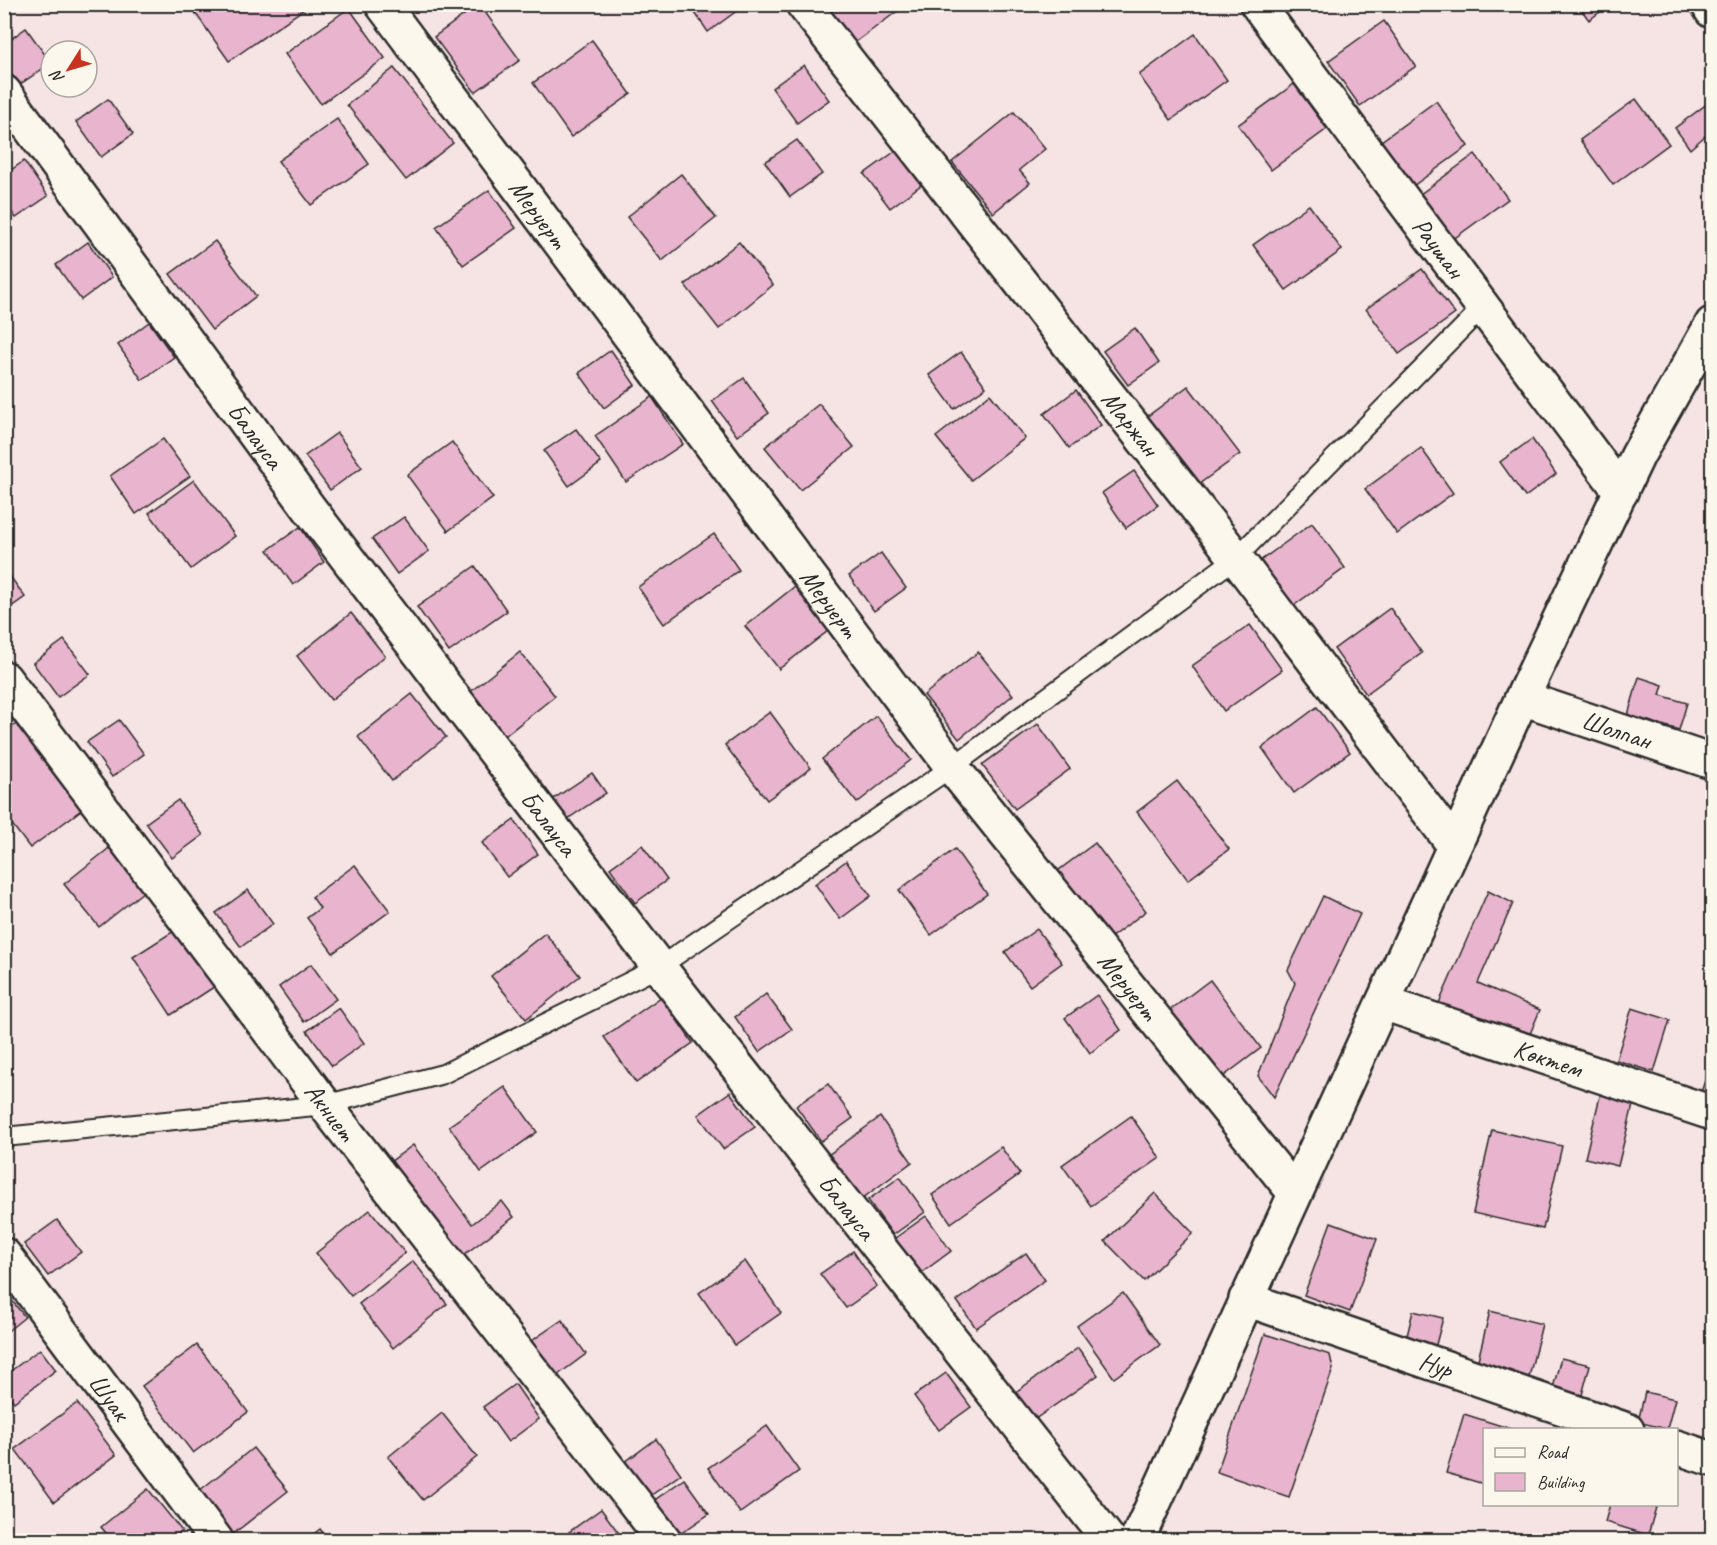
<svg xmlns="http://www.w3.org/2000/svg" width="1717" height="1545" font-family="Caveat,sans-serif">
  <style>
    .building { fill: #e9b4cd; stroke: #2b2b2b; stroke-width: 1.5 }
    .lines { fill: none; stroke-linecap: round; stroke-linejoin: round }
    .service-casing { stroke: #2b2b2b; stroke-width: 22 }
    .minor-casing { stroke: #2b2b2b; stroke-width: 38 }
    .tertiary-casing { stroke: #2b2b2b; stroke-width: 38 }
    .service { stroke: #fbf7ec; stroke-width: 18 }
    .minor { stroke: #fbf7ec; stroke-width: 33 }
    .tertiary { stroke: #fbf7ec; stroke-width: 33 }
    .labels { text-anchor: middle; stroke-width: 5; stroke-linejoin: round; paint-order: stroke }
    .street-label { font-size: 26px; fill: #2b2b2b; stroke: #fbf7ec }
  </style>
  <rect width="100%" height="100%" fill="#f6e3e3"/>
  <filter id="ink" filterUnits="userSpaceOnUse"><feTurbulence type="fractalNoise" baseFrequency=".0167" numOctaves="2"/><feDisplacementMap in="SourceGraphic" scale="12" xChannelSelector="R" yChannelSelector="G"/><feConvolveMatrix kernelMatrix="1 2 1 2 8 2 1 2 1" color-interpolation-filters="sRGB"/></filter>
  <g filter="url(#ink)">
    <g class="building">
      <path d="M 189,4 L 311,4 L 229,61 Z"/>
      <path d="M 479,4 L 520,60 L 475,92 L 434,37 Z"/>
      <path d="M 689,4 L 746,4 L 708,32 Z"/>
      <path d="M 825,4 L 907,4 L 853,44 Z"/>
      <path d="M 1577,4 L 1611,4 L 1589,20 Z"/>
      <path d="M 349,8 L 385,58 L 321,104 L 285,54 Z"/>
      <path d="M 1384,21 L 1416,66 L 1360,106 L 1328,61 Z"/>
      <path d="M 26,28 L 51,63 L 19,85 L 4,65 L 4,44 Z"/>
      <path d="M 1195,34 L 1227,80 L 1171,120 L 1139,75 Z"/>
      <path d="M 592,40 L 631,94 L 571,137 L 533,83 Z"/>
      <path d="M 804,65 L 829,100 L 797,123 L 772,88 Z"/>
      <path d="M 394,68 L 453,143 L 406,180 L 347,105 Z"/>
      <path d="M 1294,84 L 1327,129 L 1271,170 L 1238,125 Z"/>
      <path d="M 108,99 L 133,134 L 101,157 L 76,122 Z"/>
      <path d="M 1636,99 L 1669,144 L 1613,185 L 1580,140 Z"/>
      <path d="M 1712,100 L 1712,130 L 1690,149 L 1675,128 Z"/>
      <path d="M 1436,101 L 1468,146 L 1413,186 L 1380,142 Z"/>
      <path d="M 1014,112 L 1045,149 L 1019,170 L 1030,183 L 993,213 L 952,162 Z"/>
      <path d="M 337,119 L 369,164 L 311,205 L 278,161 Z"/>
      <path d="M 797,140 L 822,174 L 790,197 L 765,162 Z"/>
      <path d="M 897,150 L 921,185 L 890,208 L 864,174 Z"/>
      <path d="M 1475,154 L 1508,199 L 1452,240 L 1419,195 Z"/>
      <path d="M 24,161 L 48,196 L 16,218 L 4,202 L 4,175 Z"/>
      <path d="M 681,174 L 716,218 L 662,261 L 627,217 Z"/>
      <path d="M 489,190 L 516,228 L 463,265 L 436,227 Z"/>
      <path d="M 1309,205 L 1342,250 L 1286,290 L 1253,245 Z"/>
      <path d="M 215,241 L 256,296 L 212,330 L 170,274 Z"/>
      <path d="M 88,242 L 112,277 L 81,300 L 56,265 Z"/>
      <path d="M 739,242 L 773,285 L 719,329 L 685,285 Z"/>
      <path d="M 1422,269 L 1455,314 L 1399,354 L 1366,309 Z"/>
      <path d="M 149,322 L 174,357 L 142,380 L 118,345 Z"/>
      <path d="M 1135,328 L 1159,363 L 1128,385 L 1103,351 Z"/>
      <path d="M 611,350 L 635,385 L 604,408 L 579,373 Z"/>
      <path d="M 961,352 L 986,387 L 954,409 L 929,375 Z"/>
      <path d="M 744,378 L 769,413 L 737,436 L 712,401 Z"/>
      <path d="M 1188,386 L 1240,454 L 1199,484 L 1148,416 Z"/>
      <path d="M 1076,390 L 1101,425 L 1069,448 L 1044,414 Z"/>
      <path d="M 990,394 L 1025,438 L 971,480 L 936,437 Z"/>
      <path d="M 652,397 L 683,444 L 626,482 L 595,436 Z"/>
      <path d="M 819,404 L 854,447 L 800,490 L 765,447 Z"/>
      <path d="M 576,429 L 601,463 L 569,486 L 544,451 Z"/>
      <path d="M 337,433 L 362,467 L 330,490 L 305,456 Z"/>
      <path d="M 163,439 L 190,476 L 136,514 L 110,476 Z"/>
      <path d="M 1532,439 L 1556,474 L 1525,497 L 1500,462 Z"/>
      <path d="M 452,442 L 493,498 L 448,531 L 407,475 Z"/>
      <path d="M 1421,448 L 1453,493 L 1397,534 L 1365,489 Z"/>
      <path d="M 1134,471 L 1158,505 L 1126,528 L 1102,493 Z"/>
      <path d="M 194,480 L 235,536 L 191,569 L 149,513 Z"/>
      <path d="M 404,517 L 429,551 L 397,574 L 372,539 Z"/>
      <path d="M 1312,523 L 1345,568 L 1289,609 L 1256,564 Z"/>
      <path d="M 300,527 L 324,562 L 293,585 L 268,550 Z"/>
      <path d="M 714,534 L 739,570 L 664,624 L 638,587 Z"/>
      <path d="M 881,553 L 906,588 L 874,611 L 849,576 Z"/>
      <path d="M 475,566 L 507,611 L 449,652 L 417,607 Z"/>
      <path d="M 4,568 L 25,597 L 4,612 Z"/>
      <path d="M 799,583 L 833,627 L 779,669 L 745,626 Z"/>
      <path d="M 1390,608 L 1422,653 L 1366,694 L 1334,649 Z"/>
      <path d="M 351,613 L 385,656 L 331,700 L 297,656 Z"/>
      <path d="M 1250,625 L 1282,670 L 1224,711 L 1192,666 Z"/>
      <path d="M 64,640 L 90,674 L 58,697 L 33,663 Z"/>
      <path d="M 520,652 L 555,696 L 501,739 L 466,695 Z"/>
      <path d="M 978,652 L 1013,695 L 959,739 L 924,695 Z"/>
      <path d="M 1639,677 L 1663,685 L 1660,695 L 1687,703 L 1679,730 L 1628,715 Z"/>
      <path d="M 412,694 L 446,737 L 392,781 L 358,737 Z"/>
      <path d="M 1317,707 L 1350,752 L 1294,793 L 1262,748 Z"/>
      <path d="M 770,712 L 811,768 L 767,800 L 725,745 Z"/>
      <path d="M 876,716 L 911,760 L 857,803 L 822,759 Z"/>
      <path d="M 22,720 L 85,807 L 30,848 L 4,814 L 4,785 L 9,782 L 4,776 L 4,733 Z"/>
      <path d="M 119,720 L 144,754 L 112,777 L 87,742 Z"/>
      <path d="M 1038,724 L 1070,769 L 1015,809 L 982,765 Z"/>
      <path d="M 592,773 L 606,793 L 566,820 L 552,800 Z"/>
      <path d="M 1177,781 L 1229,849 L 1188,880 L 1137,812 Z"/>
      <path d="M 178,800 L 203,835 L 172,858 L 146,823 Z"/>
      <path d="M 514,820 L 538,854 L 507,877 L 482,843 Z"/>
      <path d="M 118,841 L 153,884 L 99,927 L 64,884 Z"/>
      <path d="M 1095,843 L 1146,911 L 1106,941 L 1055,873 Z"/>
      <path d="M 642,845 L 667,880 L 635,903 L 610,868 Z"/>
      <path d="M 955,849 L 987,894 L 931,935 L 899,890 Z"/>
      <path d="M 846,861 L 871,896 L 840,919 L 815,884 Z"/>
      <path d="M 355,865 L 390,911 L 333,953 L 307,918 L 320,908 L 312,897 Z"/>
      <path d="M 248,890 L 273,924 L 241,947 L 216,913 Z"/>
      <path d="M 1488,891 L 1513,903 L 1478,983 L 1540,1010 L 1527,1041 L 1439,1003 Z"/>
      <path d="M 1323,896 L 1360,914 L 1274,1097 L 1258,1076 L 1295,983 L 1288,970 Z"/>
      <path d="M 180,927 L 217,985 L 171,1015 L 133,957 Z"/>
      <path d="M 1037,929 L 1062,963 L 1030,986 L 1005,952 Z"/>
      <path d="M 545,933 L 580,976 L 526,1019 L 491,976 Z"/>
      <path d="M 311,964 L 336,999 L 304,1022 L 279,987 Z"/>
      <path d="M 1210,980 L 1261,1048 L 1220,1079 L 1169,1011 Z"/>
      <path d="M 766,994 L 792,1029 L 759,1052 L 735,1017 Z"/>
      <path d="M 1097,995 L 1121,1030 L 1090,1053 L 1065,1018 Z"/>
      <path d="M 661,997 L 693,1043 L 636,1083 L 604,1037 Z"/>
      <path d="M 339,1008 L 364,1043 L 332,1066 L 307,1031 Z"/>
      <path d="M 1632,1008 L 1670,1020 L 1654,1072 L 1616,1060 Z"/>
      <path d="M 1712,1060 L 1712,1100 L 1700,1095 Z"/>
      <path d="M 828,1084 L 853,1118 L 821,1141 L 796,1106 Z"/>
      <path d="M 505,1087 L 537,1132 L 481,1172 L 449,1126 Z"/>
      <path d="M 730,1092 L 755,1127 L 723,1149 L 698,1115 Z"/>
      <path d="M 1601,1092 L 1634,1101 L 1618,1166 L 1585,1158 Z"/>
      <path d="M 1131,1116 L 1160,1158 L 1091,1206 L 1062,1165 Z"/>
      <path d="M 880,1117 L 912,1162 L 856,1203 L 824,1158 Z"/>
      <path d="M 1492,1130 L 1562,1146 L 1543,1229 L 1473,1213 Z"/>
      <path d="M 413,1145 L 472,1224 L 502,1201 L 514,1217 L 461,1257 L 390,1162 Z"/>
      <path d="M 1001,1147 L 1020,1174 L 951,1223 L 932,1195 Z"/>
      <path d="M 900,1177 L 925,1212 L 893,1235 L 868,1200 Z"/>
      <path d="M 1155,1193 L 1193,1233 L 1144,1281 L 1105,1241 Z"/>
      <path d="M 370,1210 L 405,1253 L 351,1296 L 316,1253 Z"/>
      <path d="M 926,1216 L 951,1251 L 920,1274 L 894,1239 Z"/>
      <path d="M 57,1220 L 81,1252 L 48,1276 L 24,1244 Z"/>
      <path d="M 1331,1222 L 1377,1239 L 1350,1312 L 1304,1295 Z"/>
      <path d="M 853,1251 L 877,1286 L 846,1308 L 820,1274 Z"/>
      <path d="M 1026,1253 L 1045,1280 L 976,1328 L 957,1301 Z"/>
      <path d="M 413,1261 L 447,1304 L 393,1348 L 359,1304 Z"/>
      <path d="M 745,1261 L 781,1313 L 735,1345 L 699,1293 Z"/>
      <path d="M 1123,1293 L 1160,1345 L 1114,1378 L 1077,1326 Z"/>
      <path d="M 9,1297 L 25,1317 L 4,1334 L 4,1300 Z"/>
      <path d="M 1413,1311 L 1443,1318 L 1435,1348 L 1406,1340 Z"/>
      <path d="M 1490,1311 L 1542,1324 L 1528,1381 L 1476,1368 Z"/>
      <path d="M 562,1320 L 586,1354 L 555,1377 L 530,1342 Z"/>
      <path d="M 1265,1334 L 1330,1355 L 1333,1369 L 1289,1497 L 1217,1472 Z"/>
      <path d="M 197,1345 L 248,1412 L 193,1453 L 142,1386 Z"/>
      <path d="M 1078,1348 L 1098,1375 L 1028,1424 L 1010,1396 Z"/>
      <path d="M 40,1349 L 56,1370 L 14,1402 L 4,1390 L 4,1376 Z"/>
      <path d="M 1561,1358 L 1590,1365 L 1582,1395 L 1553,1388 Z"/>
      <path d="M 946,1373 L 971,1407 L 939,1430 L 914,1396 Z"/>
      <path d="M 515,1384 L 539,1419 L 508,1442 L 483,1407 Z"/>
      <path d="M 1645,1392 L 1675,1399 L 1667,1429 L 1638,1422 Z"/>
      <path d="M 77,1403 L 116,1455 L 54,1502 L 15,1449 Z"/>
      <path d="M 442,1413 L 477,1457 L 423,1500 L 388,1457 Z"/>
      <path d="M 1464,1414 L 1514,1430 L 1484,1430 L 1484,1484 L 1446,1473 Z"/>
      <path d="M 767,1426 L 799,1471 L 740,1513 L 708,1468 Z"/>
      <path d="M 656,1439 L 681,1474 L 650,1496 L 625,1462 Z"/>
      <path d="M 253,1448 L 288,1491 L 233,1534 L 199,1491 Z"/>
      <path d="M 684,1479 L 709,1514 L 677,1536 L 652,1502 Z"/>
      <path d="M 148,1489 L 182,1531 L 170,1540 L 112,1540 L 101,1527 Z"/>
      <path d="M 1610,1504 L 1657,1504 L 1648,1535 L 1605,1522 Z"/>
      <path d="M 601,1509 L 624,1540 L 576,1540 L 569,1532 Z"/>
      <path d="M 320,1529 L 329,1540 L 306,1540 Z"/>
    </g>
    <g class="lines">
      <defs>
        <path id="service" d="M 4,1137 L 325,1105 L 443,1074 L 659,967 L 952,767 L 1236,558 L 1483,307"/>
        <g id="minor">
          <path id="s1" d="M 382,4 L 952,767 L 1294,1192"/>
          <path id="s2" d="M 803,4 L 1236,558 L 1454,845"/>
          <path id="s3" d="M 1257,4 L 1621,492"/>
          <path d="M 1708,4 L 1712,11"/>
          <path id="s4" d="M 4,92 L 309,508 L 659,967 L 1109,1540"/>
          <path id="s5" d="M 4,678 L 325,1105 L 664,1540"/>
          <path id="s6" d="M 1522,698 L 1712,762"/>
          <path id="s7" d="M 1383,1003 L 1712,1113"/>
          <path id="s8" d="M 4,1255 L 216,1540"/>
          <path id="s9" d="M 1246,1299 L 1627,1430"/>
          <path d="M 1676,1447 L 1712,1459"/>
        </g>
        <path id="tertiary" d="M 1137,1540 L 1522,698 L 1638,455 L 1712,324"/>
      </defs>
      <use href="#service" class="service-casing"/>
      <use href="#minor" class="minor-casing"/>
      <use href="#tertiary" class="tertiary-casing"/>
      <use href="#service" class="service"/>
      <use href="#minor" class="minor"/>
      <use href="#tertiary" class="tertiary"/>
    </g>
  </g>
  <g class="labels">
    <g class="street-label">
      <text dy="9" stroke="none"><textPath href="#s1" startOffset="262">Меруерт</textPath></text>
      <text dy="9" stroke="none"><textPath href="#s3" startOffset="304">Раушан</textPath></text>
      <text dy="9" stroke="none"><textPath href="#s2" startOffset="532">Маржан</textPath></text>
      <text dy="9" stroke="none"><textPath href="#s4" startOffset="426">Балауса</textPath></text>
      <text dy="9" stroke="none"><textPath href="#s1" startOffset="748">Меруерт</textPath></text>
      <text dy="9" stroke="none"><textPath href="#s6" startOffset="100">Шолпан</textPath></text>
      <text dy="9" stroke="none"><textPath href="#s4" startOffset="912">Балауса</textPath></text>
      <text dy="9" stroke="none"><textPath href="#s1" startOffset="1234">Меруерт</textPath></text>
      <text dy="9" stroke="none"><textPath href="#s7" startOffset="174">Көктем</textPath></text>
      <text dy="9" stroke="none"><textPath href="#s5" startOffset="543">Акниет</textPath></text>
      <text dy="9" stroke="none"><textPath href="#s4" startOffset="1398">Балауса</textPath></text>
      <text dy="9" stroke="none"><textPath href="#s9" startOffset="201">Нур</textPath></text>
      <text dy="9" stroke="none"><textPath href="#s8" startOffset="177">Шуак</textPath></text>
    </g>
  </g>
  <rect width="1717" height="1545" fill="none" stroke="#fbf7ec" stroke-width="24"/>
  <rect x="12" y="12" width="1693" height="1521" fill="none" stroke="#2b2b2b" stroke-width="2" filter="url(#ink)"/>
  <rect x="1483" y="1428" width="195" height="78" fill="#fbf7ec" stroke="#a8a59f" stroke-width="1.5"/>
  <rect x="1495" y="1448" width="30" height="9" fill="#fbf7ec" stroke="#a8a59f" stroke-width="1.5"/>
  <text x="1537" y="1458" font-size="18" fill="#2b2b2b">Road</text>
  <rect x="1495" y="1473" width="30" height="18" fill="#e9b4cd" stroke="#a8a59f" stroke-width="1.5"/>
  <text x="1537" y="1488" font-size="18" fill="#2b2b2b">Building</text>
  <g transform="translate(69 69) rotate(233)"><circle r="28" fill="#fbf7ec" stroke="#a8a59f" stroke-width="1.5"/>
  <path d="M0-4.5L10 22L0 15L-10 22Z" fill="#c8321e"/>
  <text y="-9" font-size="16" font-weight="bold" text-anchor="middle" fill="#2b2b2b">N</text>
  </g>
</svg>
